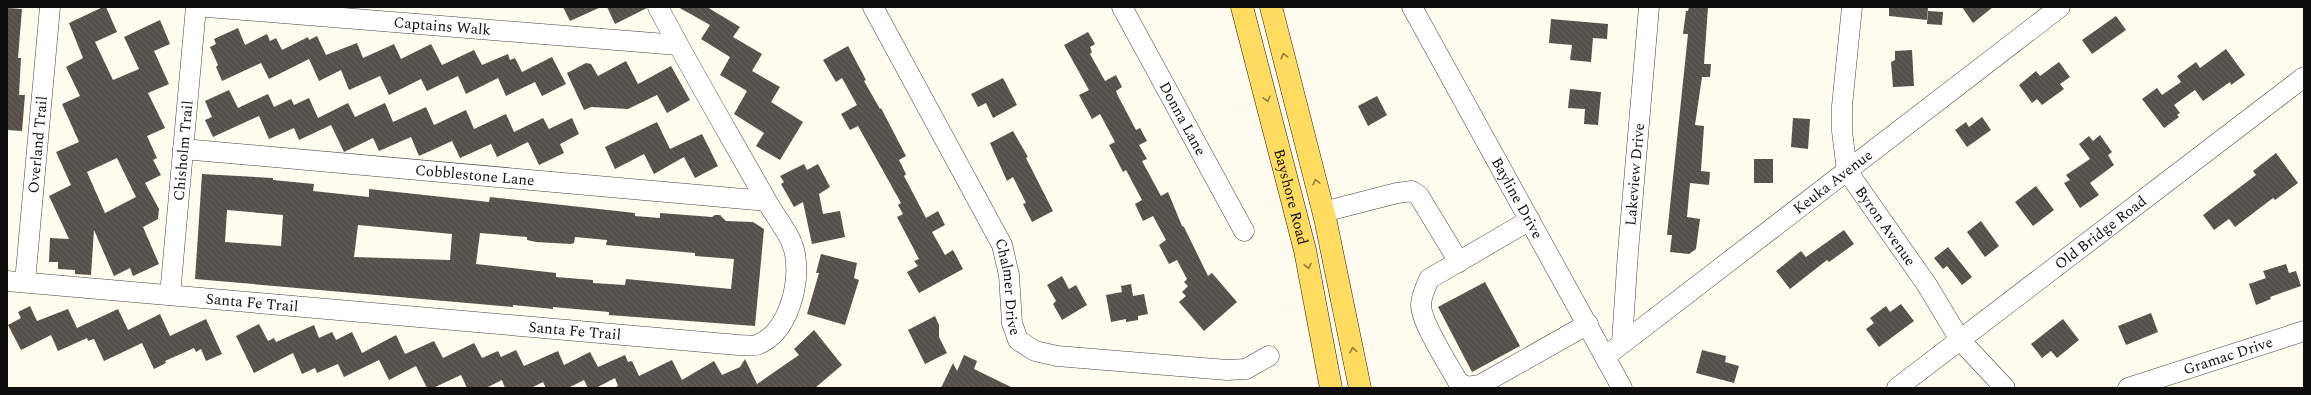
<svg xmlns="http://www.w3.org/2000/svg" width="2311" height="395" font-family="Spectral,serif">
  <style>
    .building { fill: url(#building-back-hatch); fill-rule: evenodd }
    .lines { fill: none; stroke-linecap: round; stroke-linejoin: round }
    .minor-casing { stroke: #414141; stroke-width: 21 }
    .major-casing { stroke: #1f1f1f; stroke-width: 23 }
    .minor { stroke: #fff; stroke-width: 20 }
    .major { stroke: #ffdb5f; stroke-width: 22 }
    .oneway { stroke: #937f3b }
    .labels { text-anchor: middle; stroke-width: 4; stroke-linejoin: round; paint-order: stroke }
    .street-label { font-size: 15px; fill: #0e0e0e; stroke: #fff }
  </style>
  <defs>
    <pattern id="building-back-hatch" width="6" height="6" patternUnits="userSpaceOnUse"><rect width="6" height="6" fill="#574f4a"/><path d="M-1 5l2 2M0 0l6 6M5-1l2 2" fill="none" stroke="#6a6460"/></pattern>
  </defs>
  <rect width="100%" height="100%" fill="#fffcef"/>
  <g class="building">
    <path d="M 103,7 L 106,7 L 117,32 L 95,42 L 113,80 L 139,69 L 124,37 L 160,20 L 170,44 L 154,51 L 169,84 L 148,93 L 165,128 L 147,136 L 157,158 L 153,160 L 161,175 L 145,183 L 159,209 L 158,219 L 143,227 L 159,264 L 133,276 L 130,268 L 114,276 L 94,230 L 91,275 L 75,274 L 75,270 L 58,269 L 58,262 L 49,262 L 50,238 L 69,239 L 49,196 L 71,185 L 56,152 L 79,142 L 62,104 L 80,96 L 66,67 L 83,58 L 69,23 ZM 117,158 L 136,197 L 105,213 L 87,172 Z"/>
    <path d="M 563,7 L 601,7 L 570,21 Z"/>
    <path d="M 607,7 L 647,7 L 647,8 L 615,24 Z"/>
    <path d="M 678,7 L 707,7 L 740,27 L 733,37 L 762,54 L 752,71 L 780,87 L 771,102 L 803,122 L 780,160 L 756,146 L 764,133 L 734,114 L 747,91 L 720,75 L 730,57 L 701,39 L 710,25 Z"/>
    <path d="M 1689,7 L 1708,7 L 1704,64 L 1711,64 L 1710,77 L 1702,77 L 1695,125 L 1704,126 L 1701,171 L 1710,172 L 1709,185 L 1690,183 L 1687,217 L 1700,219 L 1696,249 L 1689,254 L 1670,252 L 1672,235 L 1667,235 L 1688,34 L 1683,34 L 1686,11 L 1688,11 Z"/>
    <path d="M 1889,7 L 1928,7 L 1927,20 L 1889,16 Z"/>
    <path d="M 1962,7 L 1993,7 L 1973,23 Z"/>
    <path d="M 7,8 L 22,9 L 18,58 L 21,58 L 19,95 L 25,95 L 22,131 L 7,130 Z"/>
    <path d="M 1928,11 L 1943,12 L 1942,25 L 1927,24 Z"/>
    <path d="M 2116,16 L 2126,30 L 2092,54 L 2082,40 Z"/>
    <path d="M 1551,19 L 1608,24 L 1607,39 L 1593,38 L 1591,62 L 1570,60 L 1572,45 L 1549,43 Z"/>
    <path d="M 238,28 L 245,45 L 267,34 L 270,41 L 276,38 L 282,50 L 308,37 L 309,40 L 317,36 L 326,55 L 357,43 L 363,58 L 394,44 L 401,59 L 431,44 L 442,65 L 474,50 L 482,65 L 508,54 L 510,60 L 515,58 L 522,72 L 552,57 L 566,84 L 542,96 L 535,82 L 506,96 L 498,78 L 466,94 L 458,76 L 427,91 L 421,79 L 389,95 L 380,76 L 349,90 L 341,70 L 319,81 L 309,59 L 269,79 L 261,63 L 222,81 L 216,67 L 218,65 L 210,47 L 216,44 L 214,39 Z"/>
    <path d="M 1088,32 L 1095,44 L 1090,47 L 1092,52 L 1090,54 L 1105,81 L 1116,75 L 1122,87 L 1116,91 L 1118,96 L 1136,130 L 1140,128 L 1147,141 L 1139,145 L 1147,159 L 1142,161 L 1161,196 L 1168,192 L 1182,226 L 1184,227 L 1208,276 L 1212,273 L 1237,302 L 1204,331 L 1179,302 L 1186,296 L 1182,292 L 1188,286 L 1184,282 L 1187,279 L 1177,260 L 1169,264 L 1159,245 L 1166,240 L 1153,216 L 1143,221 L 1135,204 L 1142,200 L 1126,170 L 1123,172 L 1109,145 L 1115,142 L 1100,114 L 1092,119 L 1079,95 L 1089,90 L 1064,45 Z"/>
    <path d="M 848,46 L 866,80 L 864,81 L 880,109 L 881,108 L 906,156 L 899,160 L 906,174 L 904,176 L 926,218 L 938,211 L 945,225 L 932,232 L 945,255 L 953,250 L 963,269 L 919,293 L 907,272 L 918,266 L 914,261 L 919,259 L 897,217 L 903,214 L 898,205 L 901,203 L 858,126 L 850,130 L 841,114 L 857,105 L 842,78 L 836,82 L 823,60 Z"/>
    <path d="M 2226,49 L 2245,75 L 2231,85 L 2230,82 L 2203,101 L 2195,90 L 2174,105 L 2180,113 L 2177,115 L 2179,117 L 2164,128 L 2142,99 L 2157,88 L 2162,95 L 2181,82 L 2177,76 L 2196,62 L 2200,68 Z"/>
    <path d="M 1912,50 L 1914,86 L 1893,87 L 1891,62 L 1895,60 L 1895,51 Z"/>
    <path d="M 626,61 L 638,84 L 671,66 L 690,100 L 667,113 L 657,95 L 628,109 L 591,107 L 584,110 L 567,73 L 586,63 L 591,64 L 598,76 Z"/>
    <path d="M 2059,62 L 2070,77 L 2060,84 L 2064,89 L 2042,105 L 2037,99 L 2032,103 L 2019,85 L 2036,71 L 2040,76 Z"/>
    <path d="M 1003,78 L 1017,105 L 993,118 L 986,103 L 978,107 L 971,94 Z"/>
    <path d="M 1570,89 L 1601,92 L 1598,125 L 1584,124 L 1585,109 L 1568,108 Z"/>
    <path d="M 229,90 L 238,108 L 268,94 L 274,107 L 291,99 L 294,105 L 309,98 L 318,118 L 348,103 L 355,117 L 385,103 L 393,122 L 426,107 L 434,125 L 466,110 L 474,129 L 506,114 L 514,132 L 543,118 L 549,129 L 572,118 L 579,134 L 560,144 L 564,153 L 539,165 L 528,142 L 497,157 L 491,144 L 460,158 L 452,141 L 419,156 L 411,137 L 379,151 L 373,138 L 344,152 L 331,125 L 299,140 L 294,128 L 269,139 L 259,116 L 213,137 L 205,120 L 212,117 L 205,101 Z"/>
    <path d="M 1377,96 L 1387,115 L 1368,126 L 1358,106 Z"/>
    <path d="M 1982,117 L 1991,130 L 1967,147 L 1955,130 L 1966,122 L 1969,127 Z"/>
    <path d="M 1793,118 L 1810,119 L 1808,149 L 1791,147 Z"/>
    <path d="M 657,122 L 670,149 L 702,134 L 718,166 L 695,178 L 684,157 L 654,174 L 644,154 L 615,169 L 605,147 Z"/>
    <path d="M 1013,131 L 1028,157 L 1026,158 L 1053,211 L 1032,222 L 1023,204 L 1026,203 L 1013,177 L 1007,181 L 990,143 Z"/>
    <path d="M 2100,135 L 2112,152 L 2108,155 L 2114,165 L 2090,183 L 2099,195 L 2080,208 L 2064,183 L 2070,180 L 2066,175 L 2090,159 L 2079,144 L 2089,136 L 2093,141 Z"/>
    <path d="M 2276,153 L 2298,183 L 2275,200 L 2273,198 L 2235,227 L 2229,219 L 2214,230 L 2203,215 L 2256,175 L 2253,171 Z"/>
    <rect x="1754" y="159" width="19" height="24"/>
    <path d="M 804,164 L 807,170 L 818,164 L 830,187 L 819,194 L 823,214 L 840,211 L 845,237 L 812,244 L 803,202 L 794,207 L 781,184 L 784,182 L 780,176 Z"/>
    <path d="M 202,174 L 273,178 L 273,180 L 314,184 L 313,191 L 369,197 L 369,189 L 489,202 L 490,197 L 635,213 L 635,216 L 660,218 L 660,213 L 712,217 L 715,215 L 720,215 L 726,221 L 753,222 L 764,229 L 755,326 L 609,315 L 609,312 L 553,307 L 553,309 L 513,305 L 513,307 L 195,279 ZM 227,210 L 283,215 L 281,246 L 225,242 ZM 358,225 L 452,234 L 450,260 L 354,257 ZM 480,233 L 527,237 L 527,240 L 536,242 L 571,244 L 574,243 L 575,237 L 607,240 L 606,245 L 695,253 L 695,256 L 734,259 L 731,289 L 626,279 L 625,285 L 593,283 L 593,280 L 556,277 L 556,273 L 476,264 Z"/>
    <path d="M 2036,186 L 2054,210 L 2033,226 L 2015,202 Z"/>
    <path d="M 1981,221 L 1999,246 L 1985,257 L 1967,232 Z"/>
    <path d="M 1844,230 L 1854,244 L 1829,262 L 1827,260 L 1790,289 L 1776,271 L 1801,251 L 1806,257 Z"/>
    <path d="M 1948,247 L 1972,277 L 1962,285 L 1947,266 L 1943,269 L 1934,258 Z"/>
    <path d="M 821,254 L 857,263 L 854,278 L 859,280 L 845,325 L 807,314 L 819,273 L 816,273 Z"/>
    <path d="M 2286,264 L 2289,273 L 2296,271 L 2301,286 L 2270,297 L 2271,299 L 2256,305 L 2249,284 L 2266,278 L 2263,271 Z"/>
    <path d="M 1062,276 L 1069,289 L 1076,285 L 1087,305 L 1062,320 L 1053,304 L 1056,301 L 1047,285 Z"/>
    <path d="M 1485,282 L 1520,346 L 1472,372 L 1438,307 Z"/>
    <path d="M 1131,284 L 1133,296 L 1144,294 L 1148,314 L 1138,316 L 1138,320 L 1126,322 L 1126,319 L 1111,322 L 1106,295 L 1122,292 L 1121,286 Z"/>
    <path d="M 1901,304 L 1914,321 L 1879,347 L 1866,329 L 1874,323 L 1870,318 L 1886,306 L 1890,312 Z"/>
    <path d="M 30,306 L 37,321 L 68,309 L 77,328 L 118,309 L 128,330 L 160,314 L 170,336 L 206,319 L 222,354 L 206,361 L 201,349 L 196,352 L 194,348 L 165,361 L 166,363 L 154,369 L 142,343 L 104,361 L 94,339 L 88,341 L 87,338 L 58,351 L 51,335 L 21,350 L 8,325 L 21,318 L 18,312 Z"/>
    <path d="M 2151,313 L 2158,332 L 2126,345 L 2118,326 Z"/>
    <path d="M 935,316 L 939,325 L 939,337 L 947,353 L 925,364 L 908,330 Z"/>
    <path d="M 2063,319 L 2079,340 L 2057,358 L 2051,351 L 2042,358 L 2031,344 Z"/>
    <path d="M 259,324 L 268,341 L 274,338 L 276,342 L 314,325 L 319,338 L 332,332 L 336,340 L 352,332 L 362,353 L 396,335 L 405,354 L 434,341 L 443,358 L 474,343 L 482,358 L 498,351 L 501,357 L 516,350 L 524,366 L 558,351 L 564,365 L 590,352 L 598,367 L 625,355 L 628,362 L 632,361 L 639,376 L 672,360 L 682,380 L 714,361 L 722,375 L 740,367 L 745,359 L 757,384 L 799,355 L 794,349 L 814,330 L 842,365 L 815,388 L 613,388 L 618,386 L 615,378 L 596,388 L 588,388 L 584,380 L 568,388 L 546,388 L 543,382 L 531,388 L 505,388 L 502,380 L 486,388 L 467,388 L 461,375 L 433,388 L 427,388 L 416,366 L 389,380 L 379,360 L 344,377 L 338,364 L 317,373 L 315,368 L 302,374 L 293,353 L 254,373 L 236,336 Z"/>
    <path d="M 1702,350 L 1726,356 L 1725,362 L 1739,366 L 1734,383 L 1696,373 Z"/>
    <path d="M 964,355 L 977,361 L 974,369 L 1013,388 L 941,388 L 953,363 L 957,371 Z"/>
  </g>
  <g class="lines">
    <defs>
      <g id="minor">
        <path id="s1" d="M 207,7 L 678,45"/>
        <path id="s2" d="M 873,7 L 1002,245 L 1009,275 L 1012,323 L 1018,340 L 1035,351 L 1057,356 L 1227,370 L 1246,369 L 1269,356"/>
        <path id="s3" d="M 1122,7 L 1244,231"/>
        <path id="s4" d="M 1412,7 L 1622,388"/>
        <path id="s5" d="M 1852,7 L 1842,106 L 1842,131 L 1847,171 L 1927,285 L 1960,340 L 2005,388"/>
        <path id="s6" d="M 183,149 L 766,201"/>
        <path d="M 1323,212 L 1397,193 L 1412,191 L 1419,196 L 1459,262"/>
        <path d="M 1530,220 L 1429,279 C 1426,287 1421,296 1421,305 C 1421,323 1449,365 1458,382 L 1467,387 L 1480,385 L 1588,324"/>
        <path id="s7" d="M 7,281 L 738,345 C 744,345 754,347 759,344 C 789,331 800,284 795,254 C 791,233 774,216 765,198 C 729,134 692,72 658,7"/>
        <path id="s8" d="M 25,282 L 50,7"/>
        <path id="s9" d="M 170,295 L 196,7"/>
        <path id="s10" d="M 1622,342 L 1628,252 L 1649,7"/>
        <path id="s11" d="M 1606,356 L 2060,7"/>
        <path id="s12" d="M 1897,388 L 2304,77"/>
        <path id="s13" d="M 2128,388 L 2304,331"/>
      </g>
      <g id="major">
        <path id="s14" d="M 1242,7 L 1305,250 L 1331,388"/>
        <path d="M 1271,7 L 1325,218 L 1360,388"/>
      </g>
    </defs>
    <use href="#minor" class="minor-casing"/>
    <use href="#major" class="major-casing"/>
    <use href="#minor" class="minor"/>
    <use href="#major" class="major"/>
  </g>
  <defs><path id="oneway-chevron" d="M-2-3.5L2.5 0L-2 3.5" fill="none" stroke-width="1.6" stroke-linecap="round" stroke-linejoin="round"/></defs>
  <g class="oneway">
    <use href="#oneway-chevron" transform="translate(1284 56) rotate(-105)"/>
    <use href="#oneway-chevron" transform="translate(1267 99) rotate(76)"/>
    <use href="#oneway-chevron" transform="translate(1316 182) rotate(-104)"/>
    <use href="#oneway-chevron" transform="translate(1308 266) rotate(79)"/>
    <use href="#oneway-chevron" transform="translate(1353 350) rotate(-101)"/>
  </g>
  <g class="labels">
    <g class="street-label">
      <text dy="5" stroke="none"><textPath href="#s1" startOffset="236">Captains Walk</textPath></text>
      <text dy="5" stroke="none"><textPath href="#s3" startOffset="127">Donna Lane</textPath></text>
      <text dy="5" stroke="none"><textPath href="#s8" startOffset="138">Overland Trail</textPath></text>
      <text dy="5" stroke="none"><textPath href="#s9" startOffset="145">Chisholm Trail</textPath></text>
      <text dy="5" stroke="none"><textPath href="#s10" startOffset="168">Lakeview Drive</textPath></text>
      <text dy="5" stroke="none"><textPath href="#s6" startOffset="293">Cobblestone Lane</textPath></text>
      <text dy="5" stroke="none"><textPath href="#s11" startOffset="286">Keuka Avenue</textPath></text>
      <text dy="5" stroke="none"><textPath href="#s14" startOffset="196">Bayshore Road</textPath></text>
      <text dy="5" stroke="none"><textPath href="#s4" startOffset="218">Bayline Drive</textPath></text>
      <text dy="5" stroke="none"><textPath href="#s5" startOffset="232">Byron Avenue</textPath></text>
      <text dy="5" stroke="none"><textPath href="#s12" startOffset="256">Old Bridge Road</textPath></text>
      <text dy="5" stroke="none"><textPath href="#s2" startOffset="313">Chalmer Drive</textPath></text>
      <text dy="5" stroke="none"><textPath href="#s7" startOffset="246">Santa Fe Trail</textPath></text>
      <text dy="5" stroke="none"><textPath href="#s7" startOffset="570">Santa Fe Trail</textPath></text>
      <text dy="5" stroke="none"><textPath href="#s13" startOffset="105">Gramac Drive</textPath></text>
    </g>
  </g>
  <rect width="2311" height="395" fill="none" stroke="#0e0e0e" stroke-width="16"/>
</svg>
